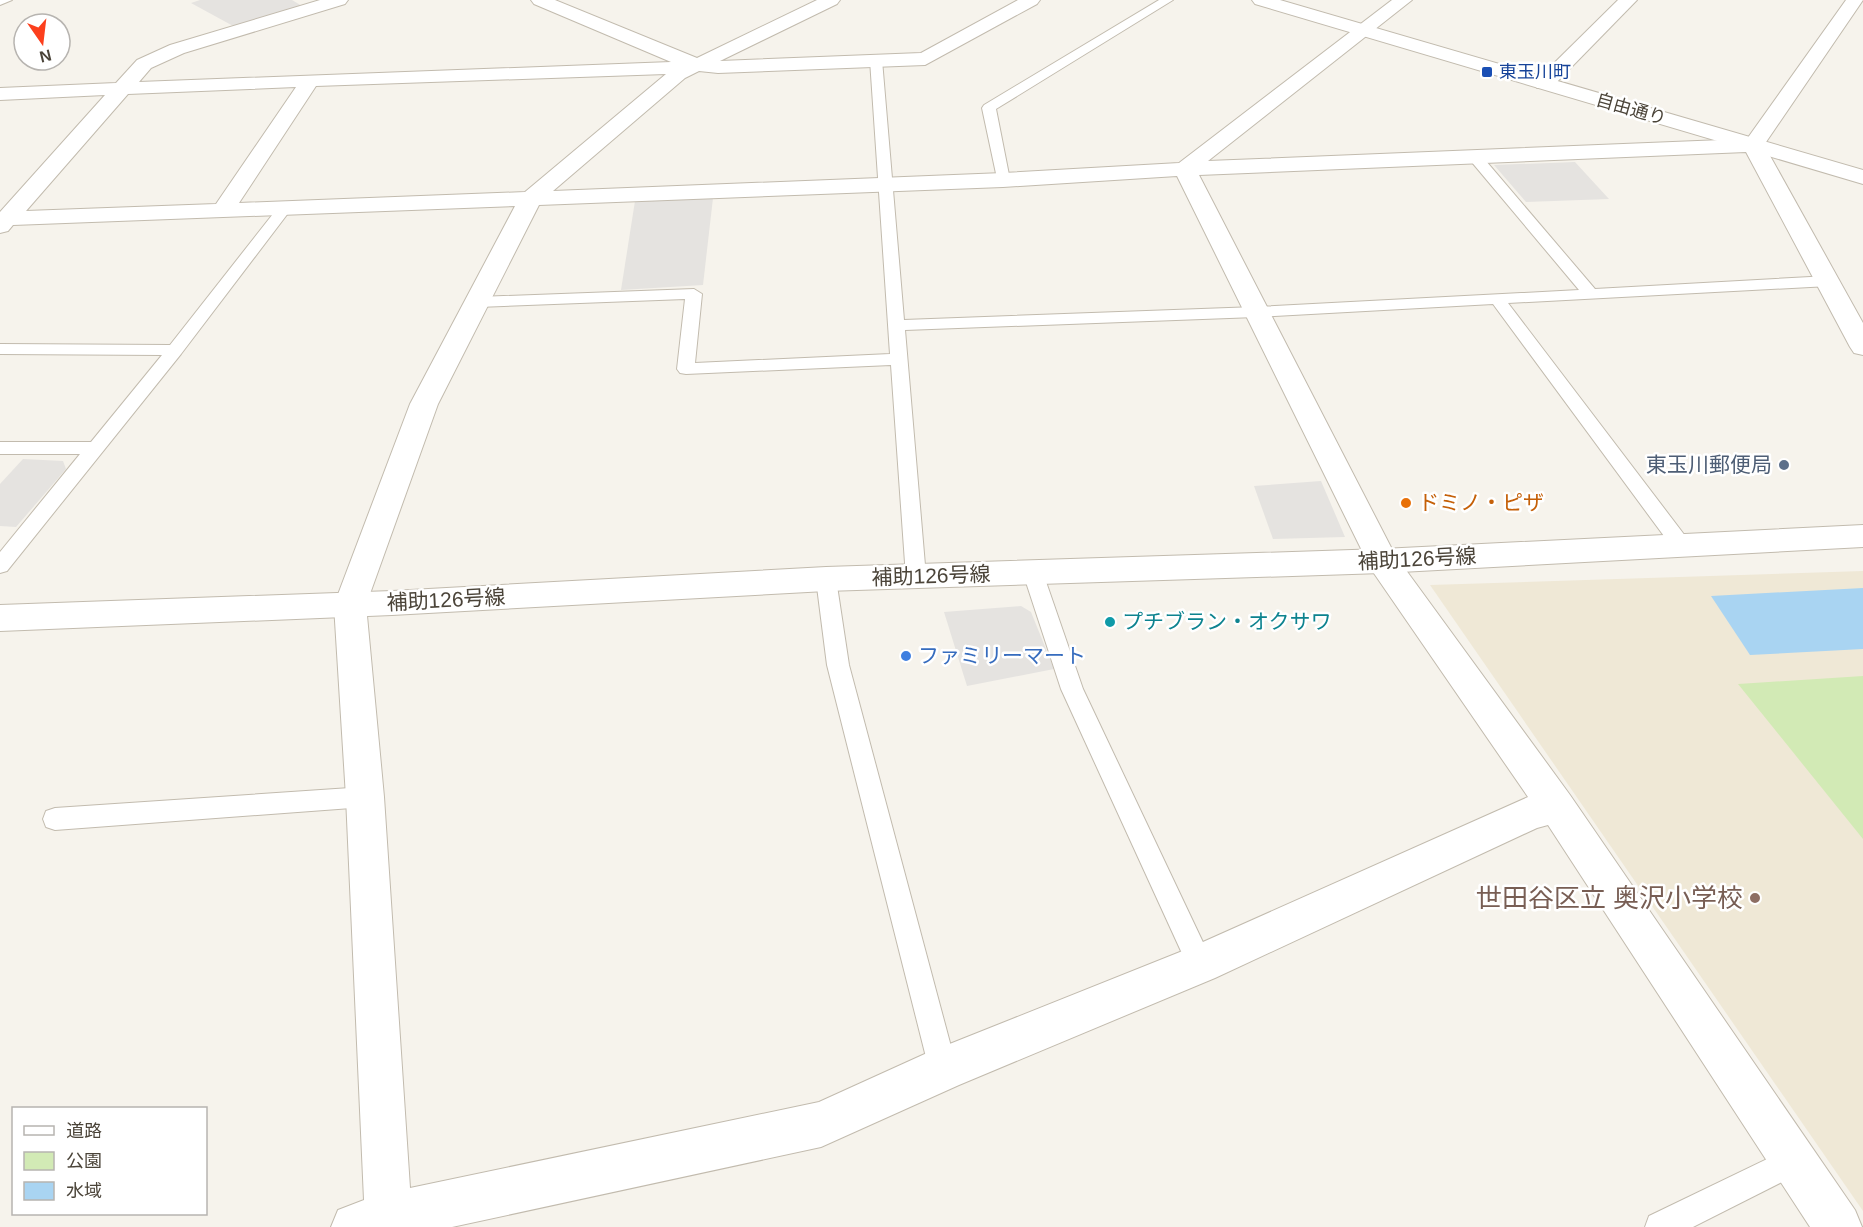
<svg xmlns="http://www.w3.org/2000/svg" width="1863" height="1227" font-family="Helvetica,'Noto Sans JP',sans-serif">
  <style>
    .education { fill: #efe8d6 }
    .green { fill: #d2eab5 }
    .parking { fill: #e5e3e0 }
    .water { fill: #a9d4f2 }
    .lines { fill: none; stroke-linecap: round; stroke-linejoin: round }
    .service-casing { stroke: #c2bbae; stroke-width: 2 }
    .minor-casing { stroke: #c2bbae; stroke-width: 2 }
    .tertiary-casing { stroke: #c2bbae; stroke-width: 2 }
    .service { fill: #fff; fill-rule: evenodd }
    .minor { fill: #fff; fill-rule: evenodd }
    .tertiary { fill: #fff; fill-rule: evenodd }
    .transit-dot { fill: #1a4fb4; stroke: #fff; stroke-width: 2 }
    .service-dot { fill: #5c6f8a; stroke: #fff; stroke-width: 2 }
    .food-dot { fill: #e8710a; stroke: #fff; stroke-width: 2 }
    .culture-dot { fill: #0f9aa8; stroke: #fff; stroke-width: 2 }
    .shop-dot { fill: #3f7fe0; stroke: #fff; stroke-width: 2 }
    .education-dot { fill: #8d6e63; stroke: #fff; stroke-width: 2 }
    .labels { text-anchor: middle; stroke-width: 5; stroke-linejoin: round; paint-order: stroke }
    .far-transit-label { font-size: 18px; fill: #164399; stroke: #fff; text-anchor: start }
    .far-street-label { font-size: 18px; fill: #4b4439; stroke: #fff }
    .service-label { font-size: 21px; fill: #4e5e75; stroke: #fff; text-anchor: end }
    .food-label { font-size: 21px; fill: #c56008; stroke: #fff; text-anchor: start }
    .street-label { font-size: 21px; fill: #4b4439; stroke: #fff }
    .culture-label { font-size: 21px; fill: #0d838f; stroke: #fff; text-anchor: start }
    .shop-label { font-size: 21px; fill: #366cbe; stroke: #fff; text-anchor: start }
    .near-education-label { font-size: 26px; fill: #785e54; stroke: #fff; text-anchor: end }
  </style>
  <rect width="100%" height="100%" fill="#f6f3ec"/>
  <path class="education" d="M 1863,571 L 1863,1211 L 1430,585 Z"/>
  <path class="green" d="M 1863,676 L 1863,839 L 1738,684 Z"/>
  <g class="parking">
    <path d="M 200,0 L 292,0 L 302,6 L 235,27 L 191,3 Z"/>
    <path d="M 1575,162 L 1609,199 L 1526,202 L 1494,165 Z"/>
    <path d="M 713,198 L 703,285 L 621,290 L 635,201 Z"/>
    <path d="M 23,459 L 63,461 L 66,469 L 16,527 L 0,526 L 0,484 Z"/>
    <path d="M 1321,481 L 1345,537 L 1273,539 L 1254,486 Z"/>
    <path d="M 1021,606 L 1031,612 L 1054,669 L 967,686 L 944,612 Z"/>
  </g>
  <path class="water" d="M 1863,588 L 1863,649 L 1750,655 L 1711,596 Z"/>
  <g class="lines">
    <defs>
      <g id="service">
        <path d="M 0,0 L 12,0 L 0,5 Z"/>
        <path d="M 1159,0 L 1173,0 L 996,109 L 1010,180 L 1008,183 L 998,183 L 982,108 L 984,105 Z"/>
        <path d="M 876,56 L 882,60 L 904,320 L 1256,307 L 1579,290 L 1470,160 L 1468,157 L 1475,153 L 1480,154 L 1595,289 L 1829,276 L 1837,281 L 1829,286 L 1508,303 L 1689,541 L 1692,546 L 1689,551 L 1682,553 L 1675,551 L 1493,304 L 1256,317 L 905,330 L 926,577 L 923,582 L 916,585 L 909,582 L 906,577 L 891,365 L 686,374 L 680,373 L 677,369 L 685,299 L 478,307 L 470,302 L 478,297 L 694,289 L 702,294 L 695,363 L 890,354 L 870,60 Z"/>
        <path d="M 285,204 L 292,208 L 181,354 L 7,571 L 0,573 L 0,552 L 80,454 L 0,454 L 0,442 L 91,442 L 162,355 L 0,354 L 0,344 L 170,345 L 280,205 Z"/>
        <path d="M 1033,565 L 1040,568 L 1043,573 L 1083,689 L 1209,955 L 1213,964 L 1209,973 L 1200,977 L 1191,973 L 1061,689 L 1023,573 L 1026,568 Z"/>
        <path d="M 826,571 L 833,574 L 836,579 L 849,665 L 957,1069 L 953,1079 L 943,1083 L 933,1079 L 929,1069 L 827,665 L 816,579 L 819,574 Z"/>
        <path d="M 365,787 L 373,790 L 377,797 L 373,804 L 365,807 L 55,830 L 46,827 L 43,819 L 46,811 L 55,808 Z"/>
        <path d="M 1794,1146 L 1804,1151 L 1809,1161 L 1804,1171 L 1693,1227 L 1645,1227 L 1649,1216 Z"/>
      </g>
      <g id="minor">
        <path d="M 320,0 L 348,0 L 345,4 L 184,53 L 151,68 L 139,82 L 671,62 L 534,4 L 531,0 L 555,0 L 697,58 L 817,0 L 840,0 L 837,4 L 720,61 L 921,53 L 1018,0 L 1040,0 L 1037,4 L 925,65 L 718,73 L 699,71 L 685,78 L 553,191 L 1003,173 L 1179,163 L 1392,0 L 1412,0 L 1208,161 L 1747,139 L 1846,0 L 1863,0 L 1764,145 L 1863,323 L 1863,355 L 1854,353 L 1850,347 L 1746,152 L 1199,175 L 1395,555 L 1570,795 L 1855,1210 L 1862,1227 L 1810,1227 L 1548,825 L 1537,828 L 1215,978 L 959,1085 L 821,1147 L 452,1227 L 331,1227 L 338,1210 L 364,1200 L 346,797 L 334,605 L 410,404 L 515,206 L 13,225 L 8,231 L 0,233 L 0,212 L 105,95 L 0,100 L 0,88 L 116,83 L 137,60 L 170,45 ZM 666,74 L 525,192 L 239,203 L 316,86 ZM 296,87 L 216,204 L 26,211 L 128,94 ZM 1177,176 L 1371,569 L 1528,797 L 1185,950 L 927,1053 L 819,1102 L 410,1188 L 384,797 L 366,605 L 438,404 L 539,205 L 1003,187 Z"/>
        <path d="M 1618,0 L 1637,0 L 1551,88 L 1537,88 L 1534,84 L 1537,80 Z"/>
      </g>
      <g id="tertiary">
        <path d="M 1252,0 L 1280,0 L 1863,170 L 1863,184 L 1255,4 Z"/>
        <path d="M 1863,525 L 1863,547 L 1382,573 L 826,591 L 392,615 L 0,631 L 0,605 L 392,591 L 826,567 L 1382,549 Z"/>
      </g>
    </defs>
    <use href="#service" class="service-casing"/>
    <use href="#minor" class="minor-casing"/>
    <use href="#tertiary" class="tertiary-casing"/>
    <use href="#service" class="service"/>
    <use href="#minor" class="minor"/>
    <use href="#tertiary" class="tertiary"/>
  </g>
  <rect class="transit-dot" x="1481" y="66" width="12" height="12" rx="3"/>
  <circle class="service-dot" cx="1784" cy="465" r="6"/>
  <circle class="food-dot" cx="1406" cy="503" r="6"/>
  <circle class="culture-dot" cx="1110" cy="622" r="6"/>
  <circle class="shop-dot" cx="906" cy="656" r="6"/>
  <circle class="education-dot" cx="1755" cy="898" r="6"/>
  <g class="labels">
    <g class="far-transit-label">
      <text x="1499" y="78">東玉川町</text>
    </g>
    <g class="far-street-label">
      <text transform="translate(1631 109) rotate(16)" y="6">自由通り</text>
    </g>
    <g class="service-label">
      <text x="1772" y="472">東玉川郵便局</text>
    </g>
    <g class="food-label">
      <text x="1418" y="510">ドミノ・ピザ</text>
    </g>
    <g class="street-label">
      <text transform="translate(1417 559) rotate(-3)" y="7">補助126号線</text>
      <text transform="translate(931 576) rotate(-2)" y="7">補助126号線</text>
      <text transform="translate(446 600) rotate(-3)" y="7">補助126号線</text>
    </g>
    <g class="culture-label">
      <text x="1122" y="629">プチブラン・オクサワ</text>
    </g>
    <g class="shop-label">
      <text x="918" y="663">ファミリーマート</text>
    </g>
    <g class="near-education-label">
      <text x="1743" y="907">世田谷区立 奥沢小学校</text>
    </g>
  </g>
  <rect x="12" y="1107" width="195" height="108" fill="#ffffff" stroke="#b7b4b0" stroke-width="1.5"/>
  <rect x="24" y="1126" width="30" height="9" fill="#ffffff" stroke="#b7b4b0" stroke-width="1.5"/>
  <text x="66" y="1137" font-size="18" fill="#4b4439">道路</text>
  <rect x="24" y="1152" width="30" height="18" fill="#d2eab5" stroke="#b7b4b0" stroke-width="1.5"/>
  <text x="66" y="1167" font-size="18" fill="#4b4439">公園</text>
  <rect x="24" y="1182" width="30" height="18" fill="#a9d4f2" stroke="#b7b4b0" stroke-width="1.5"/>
  <text x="66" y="1197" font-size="18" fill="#4b4439">水域</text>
  <g transform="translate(42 42) rotate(166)"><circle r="28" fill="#ffffff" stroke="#b7b4b0" stroke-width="1.5"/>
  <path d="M0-4.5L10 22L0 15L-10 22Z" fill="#fc3f1d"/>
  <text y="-9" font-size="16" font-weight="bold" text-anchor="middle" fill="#4b4439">N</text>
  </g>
</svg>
